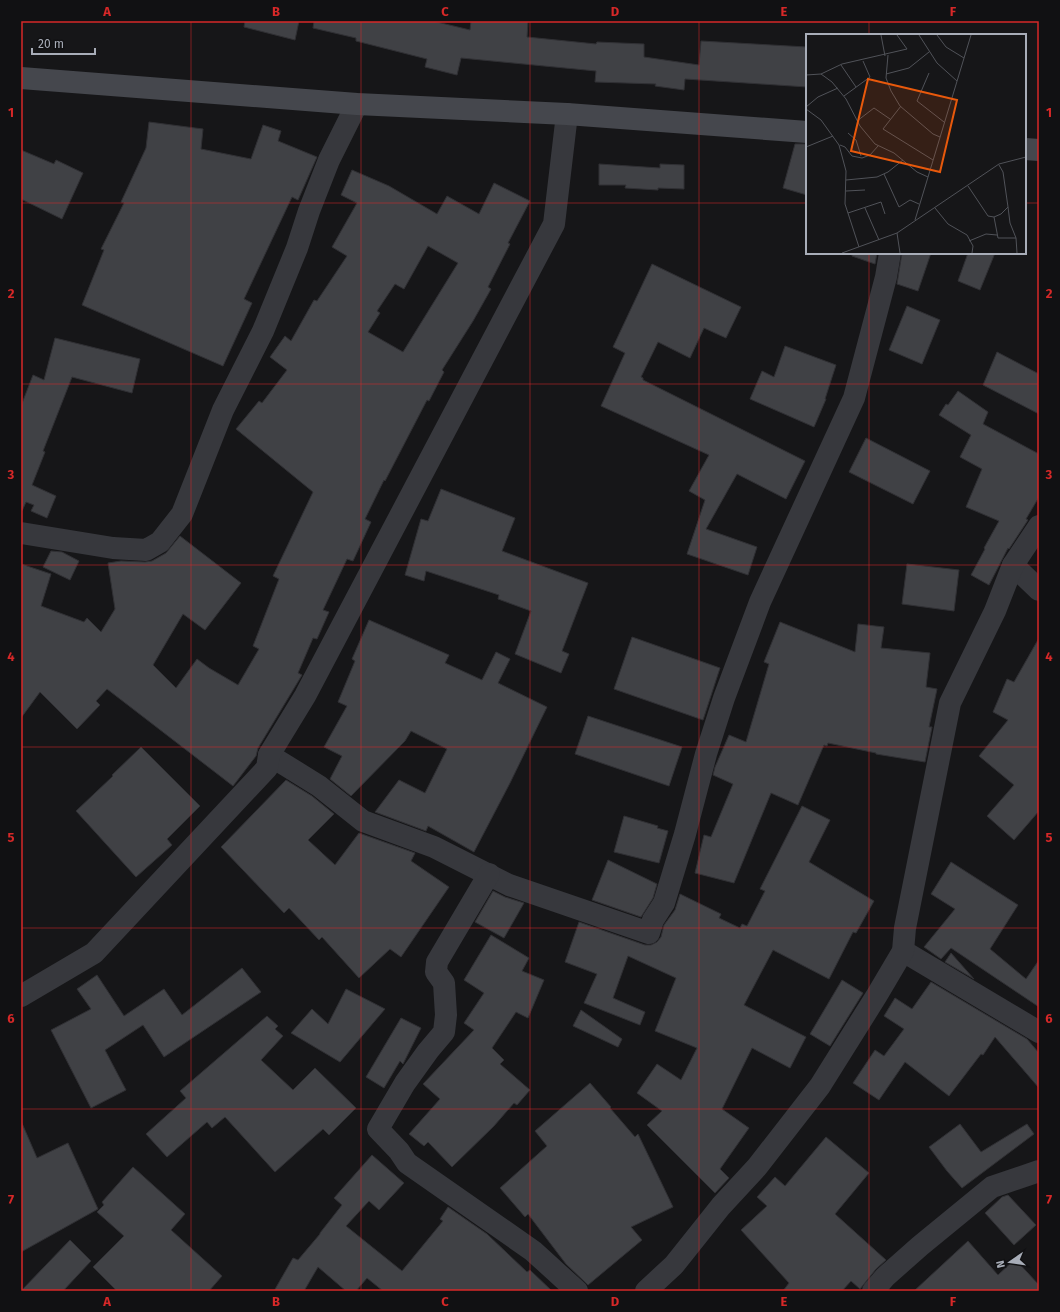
<svg xmlns="http://www.w3.org/2000/svg" width="1060" height="1312" font-family="'Fira Sans',sans-serif">
  <style>
    .building { fill: #404145; stroke: #303034; fill-rule: evenodd }
    .lines { fill: none; stroke-linecap: round; stroke-linejoin: round }
    .street { stroke: #37383d; stroke-width: 22 }
    .secondary { stroke: #45474d; stroke-width: 22 }
    .grid { fill: none; stroke: #d62828; stroke-width: 1; stroke-opacity: 0.55 }
    .inset-road { fill: none; stroke: #505258; stroke-width: 1 }
    .view { fill: #e8590c; fill-opacity: 0.15; stroke: #e8590c; stroke-width: 2 }
    .inset-edge { fill: none; stroke: #a8adb8; stroke-width: 2 }
    .neatline { fill: none; stroke: #d62828; stroke-width: 1.5 }
    .grid-label { font-size: 13px; text-anchor: middle; font-weight: bold; fill: #d62828 }
  </style>
  <rect width="100%" height="100%" fill="#161618"/>
  <g class="building">
    <path d="M 245,21 L 299,21 L 295,40 L 244,27 Z"/>
    <path d="M 314,21 L 433,21 L 470,30 L 471,21 L 528,21 L 527,37 L 596,44 L 597,42 L 644,44 L 644,57 L 699,65 L 701,41 L 807,47 L 807,87 L 685,79 L 684,90 L 655,86 L 656,84 L 595,82 L 596,71 L 461,58 L 457,75 L 425,67 L 427,59 L 356,41 L 356,38 L 313,28 Z"/>
    <path d="M 149,122 L 203,129 L 201,149 L 251,159 L 263,125 L 281,131 L 278,141 L 317,157 L 298,200 L 292,197 L 244,299 L 252,303 L 223,366 L 82,305 L 104,250 L 101,249 L 124,203 L 121,202 L 146,148 Z"/>
    <path d="M 795,144 L 807,144 L 807,195 L 783,188 Z"/>
    <path d="M 21,150 L 54,164 L 56,160 L 83,173 L 62,219 L 21,199 Z"/>
    <path d="M 599,164 L 660,168 L 660,164 L 684,165 L 684,189 L 658,188 L 658,190 L 625,188 L 626,185 L 599,185 Z"/>
    <path d="M 352,170 L 389,186 L 437,214 L 447,196 L 479,214 L 494,183 L 530,201 L 508,243 L 510,244 L 488,287 L 491,289 L 473,321 L 442,370 L 444,372 L 429,401 L 427,400 L 385,481 L 384,480 L 365,519 L 371,522 L 353,561 L 347,559 L 323,610 L 329,612 L 317,639 L 313,638 L 298,673 L 302,675 L 258,748 L 256,756 L 233,786 L 107,689 L 96,701 L 100,705 L 77,729 L 40,692 L 21,718 L 21,564 L 51,574 L 41,606 L 84,622 L 87,618 L 101,632 L 115,609 L 108,563 L 121,561 L 145,562 L 152,561 L 166,553 L 180,536 L 241,583 L 205,630 L 183,614 L 153,665 L 176,688 L 197,659 L 209,668 L 238,685 L 259,649 L 253,646 L 279,579 L 273,576 L 313,492 L 236,429 L 259,401 L 262,403 L 287,370 L 270,357 L 285,336 L 291,341 L 314,300 L 317,301 L 347,256 L 332,247 L 357,203 L 341,195 ZM 428,246 L 458,263 L 403,352 L 368,332 L 380,313 L 377,311 L 395,284 L 404,289 Z"/>
    <path d="M 852,253 L 877,253 L 875,264 L 852,256 Z"/>
    <path d="M 902,253 L 931,253 L 918,291 L 897,284 Z"/>
    <path d="M 968,253 L 995,253 L 980,290 L 958,281 Z"/>
    <path d="M 652,264 L 741,307 L 726,338 L 704,328 L 690,358 L 658,342 L 641,377 L 643,378 L 643,380 L 805,461 L 786,499 L 737,474 L 706,529 L 757,547 L 748,575 L 687,554 L 705,500 L 689,491 L 709,455 L 601,406 L 625,353 L 613,347 Z"/>
    <path d="M 907,306 L 940,320 L 922,364 L 889,350 Z"/>
    <path d="M 55,338 L 140,359 L 132,393 L 72,377 L 43,451 L 45,452 L 32,485 L 56,496 L 47,518 L 31,511 L 34,505 L 26,502 L 22,511 L 21,511 L 21,406 L 33,375 L 44,380 Z"/>
    <path d="M 785,346 L 836,365 L 825,399 L 826,399 L 814,427 L 750,399 L 762,371 L 774,377 Z"/>
    <path d="M 997,352 L 1039,374 L 1039,414 L 983,385 Z"/>
    <path d="M 958,391 L 988,412 L 983,424 L 1039,454 L 1039,497 L 1026,519 L 1028,520 L 1009,549 L 1008,548 L 989,585 L 971,575 L 985,549 L 984,548 L 999,521 L 966,507 L 982,469 L 960,457 L 971,435 L 939,415 L 946,404 L 948,405 Z"/>
    <path d="M 866,438 L 930,471 L 913,504 L 849,472 Z"/>
    <path d="M 441,489 L 515,518 L 502,551 L 588,583 L 562,651 L 569,654 L 561,673 L 515,654 L 531,611 L 498,599 L 499,595 L 426,571 L 424,581 L 405,575 L 421,519 L 428,521 Z"/>
    <path d="M 51,551 L 62,552 L 79,561 L 70,580 L 43,567 Z"/>
    <path d="M 907,564 L 959,570 L 954,611 L 902,604 Z"/>
    <path d="M 369,620 L 449,655 L 445,663 L 482,680 L 496,652 L 510,659 L 498,683 L 547,707 L 510,783 L 474,852 L 428,826 L 426,831 L 375,812 L 399,780 L 425,793 L 447,749 L 411,731 L 405,741 L 351,796 L 330,779 L 342,756 L 324,747 L 347,706 L 338,702 L 355,661 L 352,659 Z"/>
    <path d="M 780,622 L 855,652 L 858,624 L 884,627 L 881,648 L 930,653 L 926,687 L 937,689 L 929,727 L 932,727 L 925,762 L 876,754 L 876,753 L 828,743 L 827,746 L 824,745 L 798,805 L 771,793 L 734,883 L 695,873 L 704,835 L 711,837 L 733,784 L 713,775 L 715,767 L 729,735 L 746,742 L 769,664 L 764,662 Z"/>
    <path d="M 632,637 L 720,668 L 703,720 L 614,689 Z"/>
    <path d="M 1039,638 L 1039,811 L 1014,840 L 987,816 L 1014,785 L 979,756 L 1008,720 L 993,712 L 1007,679 L 1014,682 Z"/>
    <path d="M 588,716 L 682,747 L 669,786 L 575,754 Z"/>
    <path d="M 141,747 L 200,806 L 167,839 L 172,845 L 136,877 L 76,811 L 113,776 L 112,775 Z"/>
    <path d="M 286,780 L 312,796 L 334,814 L 308,840 L 335,865 L 359,833 L 415,853 L 411,861 L 449,887 L 401,957 L 390,949 L 359,978 L 322,937 L 319,940 L 289,908 L 284,913 L 221,847 Z"/>
    <path d="M 802,806 L 830,820 L 809,862 L 874,901 L 856,933 L 853,932 L 829,979 L 773,950 L 744,1005 L 806,1037 L 790,1068 L 752,1048 L 722,1109 L 749,1128 L 720,1169 L 729,1178 L 715,1193 L 647,1125 L 662,1111 L 637,1093 L 657,1064 L 681,1080 L 697,1048 L 655,1031 L 676,978 L 628,956 L 613,998 L 645,1012 L 640,1025 L 584,1003 L 597,974 L 565,962 L 579,922 L 645,945 L 651,945 L 657,942 L 661,937 L 664,925 L 675,910 L 680,894 L 721,914 L 719,918 L 740,928 L 742,924 L 747,926 L 765,891 L 760,889 Z"/>
    <path d="M 624,816 L 658,826 L 657,828 L 668,831 L 659,863 L 614,852 Z"/>
    <path d="M 608,860 L 657,884 L 653,898 L 641,917 L 592,900 Z"/>
    <path d="M 951,862 L 1018,905 L 990,949 L 1026,979 L 1039,960 L 1039,1007 L 951,948 L 941,959 L 924,947 L 955,909 L 931,894 Z"/>
    <path d="M 493,891 L 505,897 L 524,903 L 504,938 L 475,922 Z"/>
    <path d="M 491,935 L 529,958 L 522,971 L 544,980 L 528,1018 L 516,1012 L 492,1048 L 504,1060 L 500,1064 L 530,1090 L 517,1105 L 514,1103 L 494,1126 L 452,1167 L 428,1142 L 424,1146 L 409,1134 L 440,1099 L 423,1084 L 474,1030 L 464,1023 L 484,993 L 464,980 Z"/>
    <path d="M 951,953 L 974,979 L 945,962 Z"/>
    <path d="M 242,968 L 261,992 L 164,1057 L 143,1025 L 105,1050 L 126,1090 L 91,1108 L 51,1030 L 91,1009 L 77,989 L 97,975 L 124,1016 L 164,989 L 182,1015 Z"/>
    <path d="M 842,980 L 863,993 L 830,1046 L 810,1034 Z"/>
    <path d="M 931,982 L 1027,1039 L 1039,1053 L 1039,1088 L 995,1037 L 983,1055 L 981,1054 L 949,1096 L 905,1062 L 879,1100 L 853,1083 L 875,1050 L 884,1056 L 904,1029 L 884,1016 L 895,998 L 912,1009 Z"/>
    <path d="M 346,989 L 385,1009 L 340,1062 L 291,1033 L 312,1009 L 328,1024 Z"/>
    <path d="M 581,1010 L 622,1039 L 618,1047 L 573,1026 Z"/>
    <path d="M 267,1016 L 278,1026 L 275,1029 L 283,1036 L 261,1060 L 293,1090 L 315,1068 L 356,1108 L 329,1135 L 323,1129 L 275,1172 L 225,1117 L 212,1128 L 207,1122 L 167,1157 L 146,1134 L 186,1098 L 180,1091 Z"/>
    <path d="M 401,1018 L 421,1028 L 403,1064 L 400,1061 L 384,1088 L 366,1077 Z"/>
    <path d="M 590,1083 L 611,1107 L 610,1108 L 635,1137 L 638,1134 L 673,1207 L 631,1227 L 642,1240 L 588,1285 L 566,1264 L 528,1214 L 525,1217 L 500,1188 L 547,1146 L 535,1131 Z"/>
    <path d="M 21,1121 L 37,1158 L 68,1143 L 98,1209 L 21,1252 Z"/>
    <path d="M 960,1124 L 981,1152 L 1027,1124 L 1034,1134 L 962,1188 L 947,1171 L 929,1147 Z"/>
    <path d="M 826,1137 L 869,1173 L 835,1214 L 886,1260 L 876,1269 L 860,1289 L 851,1281 L 842,1291 L 783,1291 L 789,1283 L 741,1230 L 767,1206 L 757,1197 L 775,1177 L 785,1186 Z"/>
    <path d="M 372,1155 L 404,1183 L 379,1210 L 369,1201 L 346,1226 L 402,1271 L 443,1221 L 440,1219 L 448,1207 L 487,1234 L 527,1272 L 530,1270 L 552,1291 L 383,1291 L 367,1278 L 356,1291 L 346,1291 L 318,1267 L 304,1291 L 274,1291 L 293,1258 L 298,1260 L 320,1234 L 320,1233 L 342,1205 L 334,1198 Z"/>
    <path d="M 133,1167 L 185,1214 L 171,1230 L 222,1276 L 209,1291 L 117,1291 L 93,1267 L 124,1236 L 97,1212 L 104,1205 L 102,1202 Z"/>
    <path d="M 1008,1195 L 1036,1225 L 1014,1245 L 985,1213 L 1002,1197 Z"/>
    <path d="M 70,1240 L 91,1261 L 63,1291 L 21,1291 Z"/>
    <path d="M 968,1241 L 998,1275 L 1015,1259 L 1039,1285 L 1039,1291 L 914,1291 Z"/>
  </g>
  <g class="lines">
    <g class="street">
      <path d="M 21,533 L 113,548 L 146,550 L 160,542 L 182,514 L 223,410 L 263,331 L 297,248 L 309,211 L 329,160 L 357,104"/>
      <path d="M 1013,565 L 1039,590"/>
      <path d="M 269,755 L 319,786 L 363,821 L 434,847 L 509,885 L 649,933 L 653,920 L 664,903 L 685,834 L 706,754 L 724,698 L 760,602 L 854,398 L 886,277 L 890,253"/>
      <path d="M 489,874 L 437,962 L 436,972 L 444,983 L 446,1015 L 444,1032 L 428,1051 L 405,1083 L 378,1129 L 399,1151 L 407,1163 L 533,1251 L 577,1291"/>
      <path d="M 903,951 L 1039,1032"/>
      <path d="M 21,996 L 94,953 L 267,768 L 269,755 L 305,696 L 554,224 L 567,114"/>
      <path d="M 646,1291 L 674,1265 L 721,1206 L 757,1167 L 820,1086 L 877,995 L 903,951 L 905,928 L 950,703 L 995,611 L 1013,565 L 1039,526"/>
      <path d="M 873,1291 L 885,1277 L 920,1246 L 992,1187 L 1039,1171"/>
    </g>
    <g class="secondary">
      <path d="M 21,78 L 357,104 L 567,114 L 807,132"/>
      <path d="M 1025,149 L 1039,150"/>
    </g>
  </g>
  <path class="grid" d="M 191,21 L 191,1291M 361,21 L 361,1291M 530,21 L 530,1291M 699,21 L 699,1291M 869,21 L 869,35M 21,203 L 807,203M 1025,203 L 1039,203M 869,253 L 869,1291M 21,384 L 1039,384M 21,565 L 1039,565M 21,747 L 1039,747M 21,928 L 1039,928M 21,1109 L 1039,1109"/>
  <g transform="translate(806 34)">
    <rect width="220" height="220" fill="#161618"/>
    <path class="inset-road" d="M 75,1 L 79,22M 113,1 L 131,29 L 151,47M 131,1 L 140,13 L 158,24M 82,21 L 80,44 L 85,57 L 94,72 L 127,100 L 134,103M 35,31 L 50,53M 123,39 L 111,67 L 138,88M 15,40 L 26,48 L 40,65 L 54,92 L 69,110 L 88,119 L 111,138 L 122,143M 80,40 L 103,34 L 123,18M 0,41 L 15,40 L 36,30 L 101,15 L 91,1M 38,62 L 64,43 L 57,27M 95,72 L 77,95 L 127,126M 0,73 L 12,63 L 32,54M 0,75 L 15,86 L 33,111 L 40,137 L 39,170 L 53,213M 51,87 L 68,74 L 84,85M 42,99 L 50,106 L 55,122M 34,111 L 39,113 L 46,122 L 56,124 L 64,121 L 72,112M 0,113 L 27,102M 78,140 L 93,173 L 104,166 L 113,170M 40,146 L 71,143 L 82,138 L 97,126M 162,152 L 182,182 L 188,183 L 195,180 L 202,173 L 197,138 L 193,131M 40,157 L 59,156M 202,173 L 204,189 L 210,204 L 211,219M 59,174 L 73,206M 129,174 L 142,190 L 161,201 L 167,212 L 166,219M 42,179 L 75,168 L 79,180M 188,183 L 192,204 L 210,204M 109,186 L 165,1M 91,199 L 94,219M 163,207 L 180,200 L 191,201M 36,219 L 91,199 L 193,130 L 220,123"/>
    <path class="view" d="M 62,45 L 151,66 L 134,138 L 45,117 Z"/>
    <rect width="220" height="220" class="inset-edge"/>
  </g>
  <rect width="1060" height="1312" fill="none" stroke="#111113" stroke-width="44"/>
  <g transform="translate(1010 1262) rotate(257)" stroke="#111113" stroke-width="3" paint-order="stroke">
  <path d="M0-3L7 15L0 10L-7 15Z" fill="#a8adb8"/>
  <text y="-6" font-size="11" font-weight="bold" text-anchor="middle" fill="#a8adb8">N</text>
  </g>
  <path d="M32 48v6h63v-6" fill="none" stroke="#a8adb8" stroke-width="2"/>
  <text x="38" y="48" font-size="12" fill="#a8adb8" stroke="#111113" stroke-width="3" paint-order="stroke">20 m</text>
  <rect x="22" y="22" width="1016" height="1268" class="neatline"/>
  <g class="grid-label">
    <text x="107" y="16">A</text>
    <text x="276" y="16">B</text>
    <text x="445" y="16">C</text>
    <text x="615" y="16">D</text>
    <text x="784" y="16">E</text>
    <text x="953" y="16">F</text>
    <text x="11" y="117">1</text>
    <text x="1049" y="117">1</text>
    <text x="11" y="298">2</text>
    <text x="1049" y="298">2</text>
    <text x="11" y="479">3</text>
    <text x="1049" y="479">3</text>
    <text x="11" y="661">4</text>
    <text x="1049" y="661">4</text>
    <text x="11" y="842">5</text>
    <text x="1049" y="842">5</text>
    <text x="11" y="1023">6</text>
    <text x="1049" y="1023">6</text>
    <text x="11" y="1204">7</text>
    <text x="1049" y="1204">7</text>
    <text x="107" y="1306">A</text>
    <text x="276" y="1306">B</text>
    <text x="445" y="1306">C</text>
    <text x="615" y="1306">D</text>
    <text x="784" y="1306">E</text>
    <text x="953" y="1306">F</text>
  </g>
</svg>
